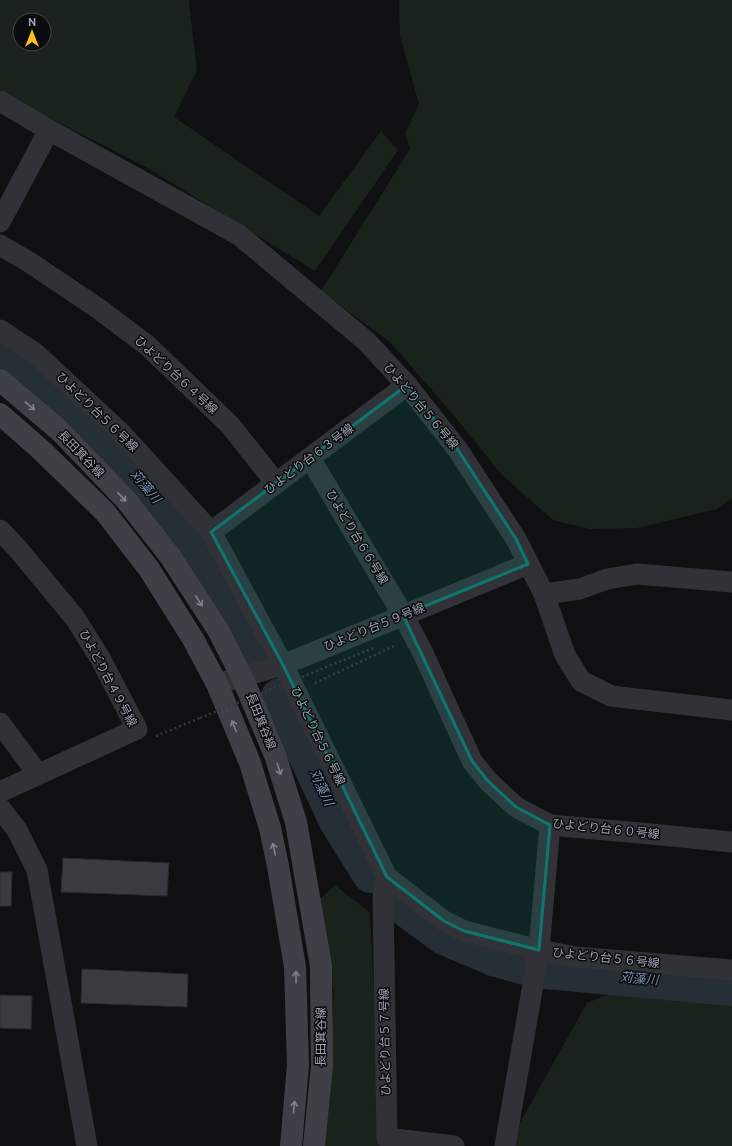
<svg xmlns="http://www.w3.org/2000/svg" width="732" height="1146" font-family="Ubuntu,'Noto Sans JP',sans-serif">
  <style>
    .green { fill: #1a221c; fill-rule: evenodd }
    .lines { fill: none; stroke-linecap: round; stroke-linejoin: round }
    .river { stroke: #262e36; stroke-width: 38 }
    .building { fill: #3a3a40; stroke: #2a2a2e }
    .path { stroke: #37383e; stroke-width: 2.5; stroke-dasharray: 2 3; stroke-linecap: butt }
    .street { stroke: #313237; stroke-width: 21 }
    .secondary { stroke: #3f4047; stroke-width: 22 }
    .path-bridge { stroke: #37383e; stroke-width: 2.5; stroke-dasharray: 2 3; stroke-linecap: butt }
    .oneway { stroke: #7e828e }
    .marked { fill: #0f766e; fill-opacity: 0.2; stroke: #0f766e; stroke-width: 3; stroke-linejoin: round }
    .labels { text-anchor: middle; stroke-width: 3; stroke-linejoin: round; paint-order: stroke }
    .street-label { font-size: 12px; fill: #a0a5b4; stroke: #0b0b0d }
    .water-label { font-size: 13px; font-style: italic; fill: #7491b2; stroke: #0b0b0d }
  </style>
  <rect width="100%" height="100%" fill="#101012"/>
  <g class="green">
    <path d="M 0,0 L 190,0 L 189,3 L 197,70 L 174,117 L 319,216 L 381,131 L 398,150 L 315,271 L 146,167 L 0,93 ZM 20,20 L 44,20 L 44,44 L 20,44 Z"/>
    <path d="M 399,0 L 732,0 L 732,498 L 717,509 L 637,528 L 590,529 L 553,520 L 502,475 L 455,417 L 390,342 L 321,291 L 410,149 L 405,134 L 419,104 L 400,36 Z"/>
    <path d="M 335,885 L 370,913 L 375,1013 L 384,1146 L 325,1146 L 334,992 L 319,900 Z"/>
    <path d="M 673,989 L 732,992 L 732,1146 L 510,1146 L 517,1128 L 587,1003 L 614,992 Z"/>
  </g>
  <g class="lines">
    <g class="river">
      <path d="M 0,354 L 96,427 L 163,506 L 222,585 L 257,649"/>
      <path d="M 280,697 L 338,821 L 371,874"/>
      <path d="M 398,902 L 444,936 L 496,958 L 525,966"/>
      <path d="M 546,970 L 732,987"/>
    </g>
  </g>
  <g class="building">
    <path d="M 63,858 L 169,863 L 167,896 L 61,892 Z"/>
    <path d="M 0,872 L 12,872 L 11,906 L 0,906 Z"/>
    <path d="M 82,969 L 188,974 L 187,1007 L 81,1003 Z"/>
    <path d="M 0,995 L 32,996 L 31,1029 L 0,1028 Z"/>
  </g>
  <g class="lines">
    <g class="path">
      <path d="M 315,683 L 396,645"/>
      <path d="M 156,736 L 200,718"/>
    </g>
    <g class="street">
      <path d="M 0,101 L 49,130 L 239,235 L 366,341 L 407,385 L 458,450 L 516,539 L 544,594 L 565,655 L 581,681 L 611,696 L 732,710"/>
      <path d="M 0,222 L 49,130"/>
      <path d="M 0,245 L 29,262 L 99,309 L 148,346 L 230,425 L 276,483"/>
      <path d="M 0,330 L 35,353 L 122,434 L 211,532 L 283,665 L 387,877 L 444,921 L 464,931 L 539,950 L 576,957 L 732,970"/>
      <path d="M 310,458 L 403,615 L 422,651 L 472,761 L 488,781 L 516,807 L 550,825 L 651,834 L 732,842"/>
      <path d="M 0,530 L 17,548 L 75,618 L 100,658 L 137,729 L 0,792"/>
      <path d="M 211,532 L 407,385"/>
      <path d="M 544,594 L 580,589 L 607,579 L 637,574 L 732,582"/>
      <path d="M 217,684 L 283,665 L 528,564"/>
      <path d="M 0,723 L 38,774"/>
      <path d="M 0,808 L 17,830 L 37,870 L 87,1146"/>
      <path d="M 387,877 L 383,898 L 387,1138 L 454,1146"/>
      <path d="M 505,1146 L 539,950 L 550,825"/>
    </g>
    <g class="secondary">
      <path d="M 0,380 L 60,431 L 126,500 L 170,556 L 218,630 L 242,677 L 275,755 L 296,822 L 321,966 L 322,1065 L 314,1146"/>
      <path d="M 0,414 L 40,449 L 105,512 L 149,569 L 193,639 L 217,684 L 250,763 L 270,828 L 278,866 L 295,967 L 298,1065 L 291,1146"/>
    </g>
    <path class="path-bridge" d="M 200,718 L 376,647"/>
  </g>
  <defs><path id="oneway-shaft" d="M-6 0H5M1.5-3L5.5 0L1.5 3" fill="none" stroke-width="1.6" stroke-linecap="round" stroke-linejoin="round"/></defs>
  <g class="oneway">
    <use href="#oneway-shaft" transform="translate(30 406) rotate(40)"/>
    <use href="#oneway-shaft" transform="translate(122 497) rotate(47)"/>
    <use href="#oneway-shaft" transform="translate(199 601) rotate(57)"/>
    <use href="#oneway-shaft" transform="translate(234 726) rotate(-112)"/>
    <use href="#oneway-shaft" transform="translate(279 769) rotate(72)"/>
    <use href="#oneway-shaft" transform="translate(274 849) rotate(-102)"/>
    <use href="#oneway-shaft" transform="translate(296 977) rotate(-91)"/>
    <use href="#oneway-shaft" transform="translate(294 1107) rotate(-85)"/>
  </g>
  <path class="marked" d="M 407,385 L 458,450 L 516,539 L 528,564 L 403,615 L 472,761 L 488,781 L 516,807 L 550,825 L 539,950 L 464,931 L 444,921 L 387,877 L 283,665 L 211,532 Z"/>
  <g class="labels">
    <g class="street-label">
      <text transform="translate(176 375) rotate(43)" y="4">ひよどり台６４号線</text>
      <text transform="translate(421 406) rotate(50)" y="4">ひよどり台５６号線</text>
      <text transform="translate(97 412) rotate(44)" y="4">ひよどり台５６号線</text>
      <text transform="translate(81 454) rotate(46)" y="4">長田箕谷線</text>
      <text transform="translate(309 459) rotate(-37)" y="4">ひよどり台６３号線</text>
      <text transform="translate(357 537) rotate(59)" y="4">ひよどり台６６号線</text>
      <text transform="translate(374 627) rotate(-22)" y="4">ひよどり台５９号線</text>
      <text transform="translate(108 678) rotate(62)" y="4">ひよどり台４９号線</text>
      <text transform="translate(261 721) rotate(68)" y="4">長田箕谷線</text>
      <text transform="translate(318 736) rotate(64)" y="4">ひよどり台５６号線</text>
      <text transform="translate(606 829) rotate(6)" y="4">ひよどり台６０号線</text>
      <text transform="translate(606 958) rotate(6)" y="4">ひよどり台５６号線</text>
      <text transform="translate(321 1037) rotate(-90)" y="4">長田箕谷線</text>
      <text transform="translate(385 1042) rotate(-91)" y="4">ひよどり台５７号線</text>
    </g>
    <g class="water-label">
      <text transform="translate(146 486) rotate(50)" y="5">苅藻川</text>
      <text transform="translate(322 787) rotate(65)" y="5">苅藻川</text>
      <text transform="translate(639 978) rotate(5)" y="5">苅藻川</text>
    </g>
  </g>
  <g transform="translate(32 32)"><circle r="19" fill="#0b0b0d" stroke="#474950"/>
  <path d="M0-3L7 15L0 10L-7 15Z" fill="#fdc11d"/>
  <text y="-6" font-size="11" font-weight="bold" text-anchor="middle" fill="#a0a5b4">N</text>
  </g>
</svg>
